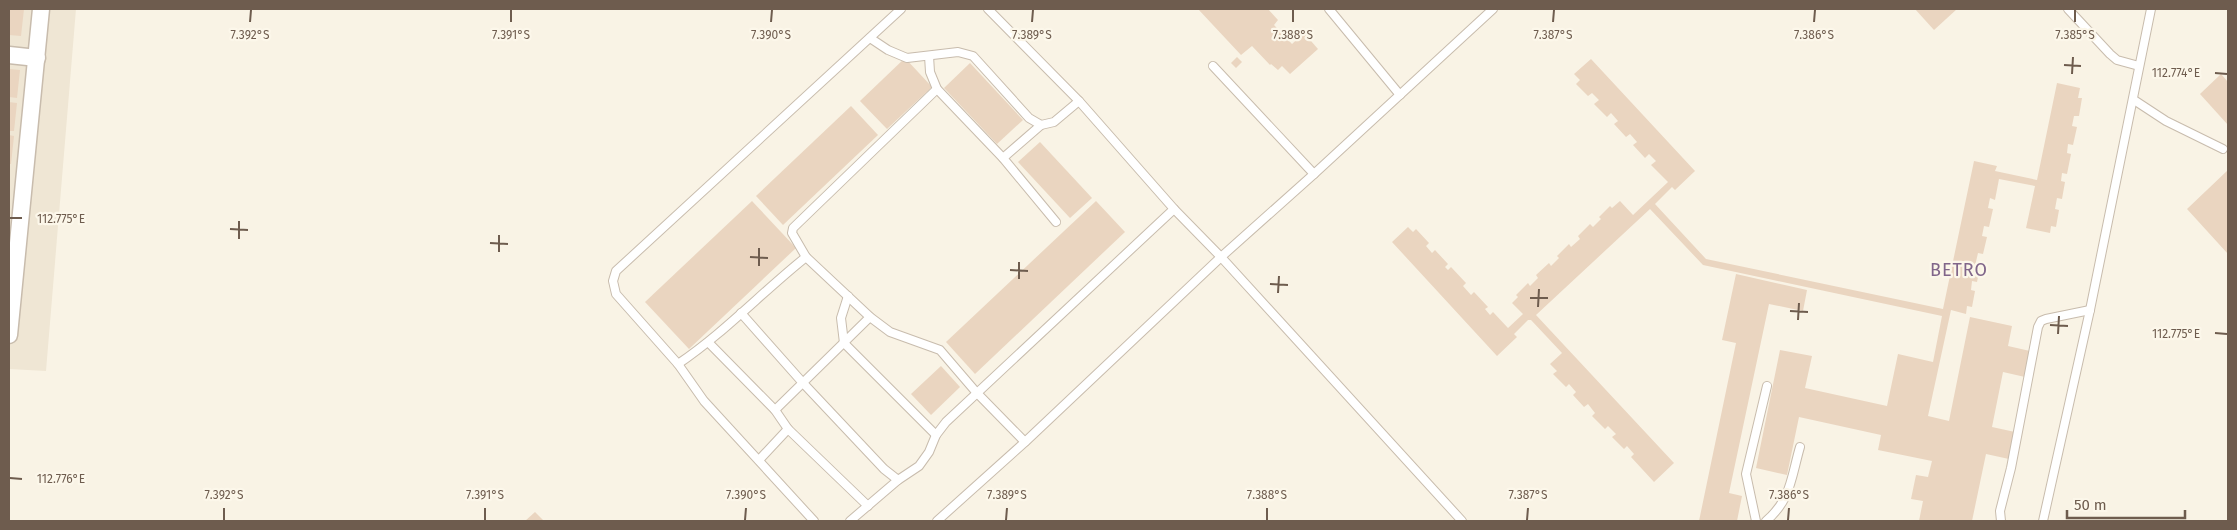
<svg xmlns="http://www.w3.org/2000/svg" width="2237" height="530" font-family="'Fira Sans',sans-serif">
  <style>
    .residential { fill: #efe6d4 }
    .building { fill: #ead5c0 }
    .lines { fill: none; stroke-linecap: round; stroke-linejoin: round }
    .service-casing { stroke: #c8bcad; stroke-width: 10 }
    .minor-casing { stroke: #c8bcad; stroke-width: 19 }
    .service { stroke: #fff; stroke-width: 8 }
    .minor { stroke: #fff; stroke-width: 16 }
    .ticks { fill: none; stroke: #6e5c4e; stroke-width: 2 }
    .labels { text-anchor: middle; stroke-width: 4.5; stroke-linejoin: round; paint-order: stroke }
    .quarter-label { font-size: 18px; letter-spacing: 1px; fill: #81668a; stroke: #fcf7ea }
    .ticks-label { font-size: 12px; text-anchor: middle; fill: #6e5c4e; stroke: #fcf7ea; stroke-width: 4.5; stroke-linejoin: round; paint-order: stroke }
  </style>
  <rect width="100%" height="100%" fill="#f9f3e5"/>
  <path class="residential" d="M 9,9 L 76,9 L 46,371 L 9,369 Z"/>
  <g class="building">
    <path d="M 9,9 L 24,9 L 21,36 L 9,35 Z"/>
    <path d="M 1198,9 L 1268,9 L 1278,20 L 1274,25 L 1292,44 L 1304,33 L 1318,49 L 1290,74 L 1282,66 L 1278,70 L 1271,64 L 1270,65 L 1252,46 L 1241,55 Z"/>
    <path d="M 1915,9 L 1957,9 L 1934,30 Z"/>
    <path d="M 1237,57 L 1242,62 L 1236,68 L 1231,63 Z"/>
    <path d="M 905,58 L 932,87 L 887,129 L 860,101 Z"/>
    <path d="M 1591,59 L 1695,171 L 1675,190 L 1672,187 L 1655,204 L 1706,259 L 1943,309 L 1974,161 L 1997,166 L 1995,171 L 2037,180 L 2057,83 L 2080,88 L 2078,98 L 2082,98 L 2079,116 L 2074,116 L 2072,126 L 2077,127 L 2073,145 L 2068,144 L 2067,153 L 2071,154 L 2067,174 L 2062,173 L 2061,181 L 2065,182 L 2062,199 L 2057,198 L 2055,209 L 2059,210 L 2056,227 L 2051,226 L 2050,233 L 2026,228 L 2035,186 L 1999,179 L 1995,200 L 1990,198 L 1988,208 L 1993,209 L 1989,227 L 1984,226 L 1982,236 L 1987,237 L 1983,254 L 1978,253 L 1975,266 L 1980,267 L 1977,282 L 1972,281 L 1971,290 L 1975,291 L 1972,307 L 1967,306 L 1966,314 L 1951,310 L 1928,416 L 1949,421 L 1970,317 L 2012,326 L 2008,346 L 2030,351 L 2025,377 L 2003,372 L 1992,427 L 2015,432 L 2009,459 L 1986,454 L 1972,521 L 1919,521 L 1923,501 L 1911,499 L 1916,475 L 1928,477 L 1932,461 L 1878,450 L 1881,435 L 1799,417 L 1787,475 L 1756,468 L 1780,350 L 1812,356 L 1805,388 L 1887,406 L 1898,354 L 1933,362 L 1942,316 L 1703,265 L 1650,209 L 1536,315 L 1674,463 L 1654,482 L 1631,457 L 1634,454 L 1627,446 L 1624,449 L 1612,437 L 1616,434 L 1608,426 L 1605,429 L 1592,416 L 1595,413 L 1588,404 L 1584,407 L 1573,395 L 1576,392 L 1569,384 L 1566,387 L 1553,374 L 1557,371 L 1550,364 L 1562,353 L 1531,320 L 1528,320 L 1514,334 L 1517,337 L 1497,356 L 1392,242 L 1408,227 L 1413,232 L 1416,229 L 1429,243 L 1426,246 L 1432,253 L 1435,250 L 1448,264 L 1445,267 L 1448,270 L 1451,267 L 1466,283 L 1463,286 L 1471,295 L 1474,292 L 1488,307 L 1485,309 L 1490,315 L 1493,312 L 1508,328 L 1523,314 L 1512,303 L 1518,297 L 1516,295 L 1528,283 L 1530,286 L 1538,278 L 1536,275 L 1549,263 L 1551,266 L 1559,258 L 1557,256 L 1569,244 L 1571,247 L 1580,239 L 1578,236 L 1590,224 L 1593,227 L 1601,219 L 1599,217 L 1610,206 L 1612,208 L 1620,201 L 1633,215 L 1668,182 L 1651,165 L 1656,161 L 1649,154 L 1645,158 L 1633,145 L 1637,142 L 1630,134 L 1626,137 L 1614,124 L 1618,121 L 1611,113 L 1607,117 L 1594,104 L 1599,100 L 1592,93 L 1588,96 L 1576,84 L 1580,80 L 1574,74 Z"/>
    <path d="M 970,63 L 1023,120 L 997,144 L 944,88 Z"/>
    <path d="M 9,69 L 20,70 L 17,98 L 9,97 Z"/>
    <path d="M 2221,74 L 2228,82 L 2228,125 L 2200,94 Z"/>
    <path d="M 9,102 L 17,103 L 14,131 L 9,131 Z"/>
    <path d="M 851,106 L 878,135 L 783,225 L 756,196 Z"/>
    <path d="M 9,135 L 14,136 L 11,164 L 9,164 Z"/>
    <path d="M 1040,142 L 1092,198 L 1070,218 L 1018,162 Z"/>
    <path d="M 2228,170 L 2227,211 L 2228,254 L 2187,209 Z"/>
    <path d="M 752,201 L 796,248 L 689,349 L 645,302 Z"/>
    <path d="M 1096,201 L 1125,232 L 975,374 L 946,342 Z"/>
    <path d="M 1736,274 L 1807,290 L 1803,311 L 1769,304 L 1729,493 L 1742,496 L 1737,521 L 1699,521 L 1736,343 L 1722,340 Z"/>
    <path d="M 941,366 L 960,387 L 931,415 L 911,394 Z"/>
    <path d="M 535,512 L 544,521 L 525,521 Z"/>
  </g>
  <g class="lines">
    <defs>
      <g id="service">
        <path d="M 988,9 L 1079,101 L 1174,209 L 1221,257 L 1462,521"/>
        <path d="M 1329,9 L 1400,95"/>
        <path d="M 2068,9 L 2110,54 L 2117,60 L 2139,66"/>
        <path d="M 870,38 L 888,50 L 907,58 L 958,52 L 973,56 L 1029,118 L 1041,125 L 1054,122 L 1079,101"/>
        <path d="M 929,56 L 930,72 L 937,89 L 1003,158 L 1056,222"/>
        <path d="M 1213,66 L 1314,174"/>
        <path d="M 2134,100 L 2166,121 L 2223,149"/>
        <path d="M 1003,158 L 1041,125"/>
        <path d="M 806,257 L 792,233 L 793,228 L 937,89"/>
        <path d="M 848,296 L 841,318 L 844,343 L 936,435"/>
        <path d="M 741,313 L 803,383 L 884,469 L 898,480"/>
        <path d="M 709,343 L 775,410 L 788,429 L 868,506"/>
        <path d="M 678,364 C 724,333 762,292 806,257 L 870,317 L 890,332 L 940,350 L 976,392 L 1025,442"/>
        <path d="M 775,410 L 870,317"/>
        <path d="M 759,460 L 788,429"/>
        <path d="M 814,521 L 704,401 L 678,364 L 616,294 L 613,281 L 616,271 L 901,9"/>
        <path d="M 850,521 L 898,480 L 919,466 L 929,452 L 936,435 L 946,422 L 1174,209"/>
        <path d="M 937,521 L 1025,442 L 1221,257 L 1314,174 L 1493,9"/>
        <path d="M 1756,521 L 1746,474 L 1767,386"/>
        <path d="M 1766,521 C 1791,500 1791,478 1800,447"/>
        <path d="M 2001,521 L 2000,511 L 2011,468 L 2038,327 L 2041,321 L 2046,319 L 2090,310"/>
        <path d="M 2043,521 L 2090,310 L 2151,9"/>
      </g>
      <g id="minor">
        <path d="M 9,55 L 37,58"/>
        <path d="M 9,335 L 41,9"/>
      </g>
    </defs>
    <use href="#service" class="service-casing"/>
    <use href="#minor" class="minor-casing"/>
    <use href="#service" class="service"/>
    <use href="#minor" class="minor"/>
  </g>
  <path class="ticks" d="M 250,22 L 251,10M 511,22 L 511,10M 771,22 L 772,10M 1032,22 L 1033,10M 1293,22 L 1293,10M 1553,22 L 1554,10M 1814,22 L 1815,10M 2075,22 L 2075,10M 2064,65 L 2081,66M 2215,73 L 2227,74M 2072,74 L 2073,57M 10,218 L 22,218M 230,229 L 248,230M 239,239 L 239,221M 490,243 L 508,244M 499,252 L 499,235M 750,257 L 768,258M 759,266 L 759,248M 1010,270 L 1028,271M 1019,279 L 1019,262M 1270,284 L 1288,285M 1278,293 L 1279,276M 1530,298 L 1548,298M 1538,307 L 1539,289M 1790,311 L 1808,312M 1798,320 L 1799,303M 2050,325 L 2068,326M 2215,333 L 2227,334M 2058,334 L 2059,316M 10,478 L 22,479M 224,520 L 224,508M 485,520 L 485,508M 745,520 L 746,508M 1006,520 L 1007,508M 1267,520 L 1267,508M 1527,520 L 1528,508M 1788,520 L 1789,508"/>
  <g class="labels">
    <g class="quarter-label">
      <text x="1959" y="276">BETRO</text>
    </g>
  </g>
  <g class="ticks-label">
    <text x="250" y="39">7.392°S</text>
    <text x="511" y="39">7.391°S</text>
    <text x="771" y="39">7.390°S</text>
    <text x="1032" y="39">7.389°S</text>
    <text x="1293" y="39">7.388°S</text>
    <text x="1553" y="39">7.387°S</text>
    <text x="1814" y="39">7.386°S</text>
    <text x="2075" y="39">7.385°S</text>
    <text x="2176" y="77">112.774°E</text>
    <text x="61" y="223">112.775°E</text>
    <text x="2176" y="338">112.775°E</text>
    <text x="61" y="483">112.776°E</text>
    <text x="224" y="499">7.392°S</text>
    <text x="485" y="499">7.391°S</text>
    <text x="746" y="499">7.390°S</text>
    <text x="1007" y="499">7.389°S</text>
    <text x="1267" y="499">7.388°S</text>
    <text x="1528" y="499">7.387°S</text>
    <text x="1789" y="499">7.386°S</text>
  </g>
  <rect width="2237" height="530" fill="none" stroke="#6e5c4e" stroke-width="20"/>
  <path d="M2067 510v8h118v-8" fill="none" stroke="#6e5c4e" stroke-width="2.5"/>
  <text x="2074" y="510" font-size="15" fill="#6e5c4e" stroke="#fcf7ea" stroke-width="4" paint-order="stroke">50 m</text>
</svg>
